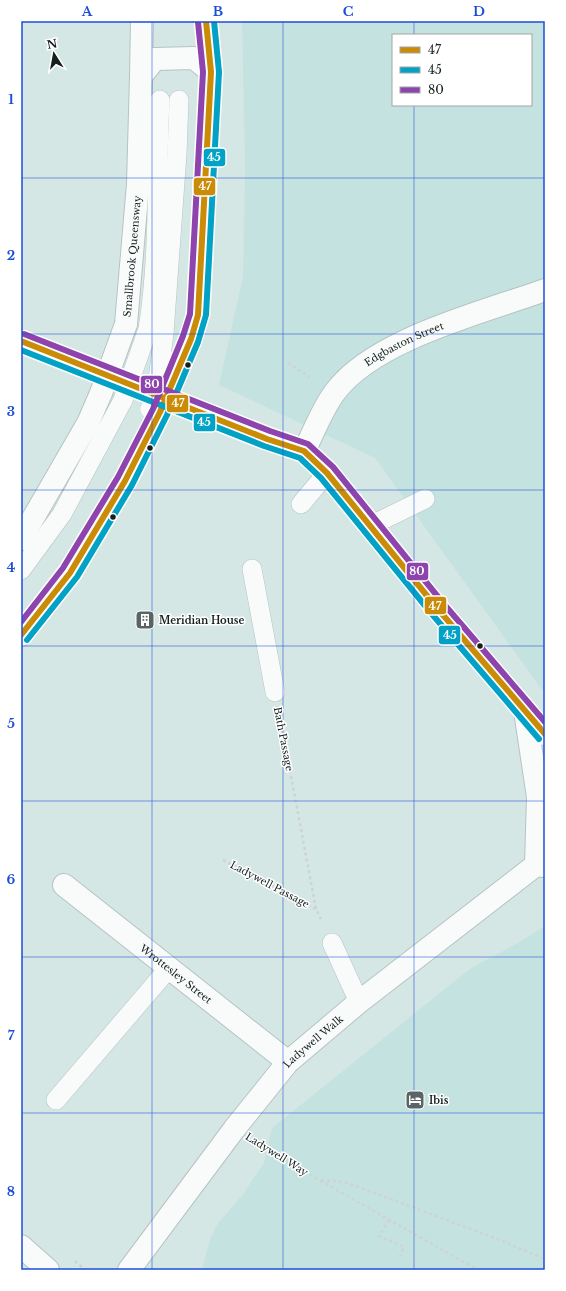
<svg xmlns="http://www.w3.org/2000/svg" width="566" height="1291" font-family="'Libre Baskerville',serif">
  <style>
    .built { fill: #c4e3e0; fill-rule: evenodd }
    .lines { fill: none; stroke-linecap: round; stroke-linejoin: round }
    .service-casing { stroke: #b5c3c2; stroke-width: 20 }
    .pedestrian-casing { stroke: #b5c3c2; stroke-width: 24 }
    .minor-casing { stroke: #b5c3c2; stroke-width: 24 }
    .tertiary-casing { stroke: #b5c3c2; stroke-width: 24 }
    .path { stroke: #ced3d3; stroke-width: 2.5; stroke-dasharray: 3 3; stroke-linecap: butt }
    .service { stroke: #f9fbfb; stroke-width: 19 }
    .pedestrian { stroke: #f9fbfb; stroke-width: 22 }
    .minor { stroke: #f9fbfb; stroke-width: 22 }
    .tertiary { stroke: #f9fbfb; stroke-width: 22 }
    .service-bridge-casing { stroke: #b5c3c2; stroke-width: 20; stroke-linecap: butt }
    .tertiary-bridge-casing { stroke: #b5c3c2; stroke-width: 24; stroke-linecap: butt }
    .service-bridge { stroke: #f9fbfb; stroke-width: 19 }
    .tertiary-bridge { stroke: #f9fbfb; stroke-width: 22 }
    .bus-1-casing { stroke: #fff; stroke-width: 9 }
    .bus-2-casing { stroke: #fff; stroke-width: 9 }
    .bus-3-casing { stroke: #fff; stroke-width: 9 }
    .bus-1 { stroke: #ca8b06; stroke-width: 6 }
    .bus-2 { stroke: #01a2c5; stroke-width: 6 }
    .bus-3 { stroke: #8e44ad; stroke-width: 6 }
    .grid { fill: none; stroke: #1d4ed8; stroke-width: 1; stroke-opacity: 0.55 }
    .bus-dot { fill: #141f1e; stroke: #fff; stroke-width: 1.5 }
    .labels { text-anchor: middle; stroke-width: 3; stroke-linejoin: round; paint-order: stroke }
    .street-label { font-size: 10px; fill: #141f1e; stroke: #fff }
    .poi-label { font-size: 10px; font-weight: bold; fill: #141f1e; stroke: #fff; text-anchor: start }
    .line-badge { stroke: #fff; stroke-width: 1.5 }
    .badge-label { font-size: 11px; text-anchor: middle; font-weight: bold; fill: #fff }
    .neatline { fill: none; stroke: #1d4ed8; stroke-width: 1.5 }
    .grid-label { font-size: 13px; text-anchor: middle; font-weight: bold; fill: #1d4ed8 }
  </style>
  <rect width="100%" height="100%" fill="#d5e7e5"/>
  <g class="built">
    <path d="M 242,21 L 545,21 L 545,694 L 375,458 L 219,385 L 243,276 L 245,169 ZM 393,35 L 531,35 L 531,105 L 393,105 Z"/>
    <path d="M 545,926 L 545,1270 L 202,1270 L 210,1239 L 218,1223 L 243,1194 L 264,1163 L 272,1128 L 471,968 L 516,944 Z"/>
  </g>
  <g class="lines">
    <defs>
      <g id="service">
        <path d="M 148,329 C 160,254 156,176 160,100"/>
        <path d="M 164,333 L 177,154 L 179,100"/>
        <path d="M 301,504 L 327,473"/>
        <path d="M 370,526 L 425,499"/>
        <path d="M 252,569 L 275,692"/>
        <path d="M 21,570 L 62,514 L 123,400"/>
        <path d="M 332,943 L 359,1002"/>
        <path d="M 56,1100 L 169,968"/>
      </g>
      <g id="pedestrian">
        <path d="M 21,1246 L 48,1270"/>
        <path d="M 129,1270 L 235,1128"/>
      </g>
      <g id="minor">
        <path d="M 206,21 L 211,72"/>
        <path d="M 141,76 L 142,21"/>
        <path id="s1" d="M 304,451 C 314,432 322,409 335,392 C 374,339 484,312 545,290"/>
        <path id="s2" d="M 64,885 L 288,1062"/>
        <path id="s3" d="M 235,1128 L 288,1062 L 359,1002 L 536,865"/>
      </g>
      <g id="tertiary">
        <path id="s4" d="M 126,324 L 138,184 L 141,76 L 155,59 L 194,58 L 211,72 L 198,315 L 191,339"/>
        <path d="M 21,341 L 267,439 L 304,451 L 327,473 L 437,608 L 545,734"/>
        <path d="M 21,539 L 88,423 L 101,393"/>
        <path d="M 21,635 L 70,573 L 125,481 L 160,412"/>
        <path d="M 525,711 L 538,797 L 536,865 L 545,866"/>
      </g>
    </defs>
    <use href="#service" class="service-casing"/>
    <use href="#pedestrian" class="pedestrian-casing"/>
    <use href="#minor" class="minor-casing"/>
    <use href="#tertiary" class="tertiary-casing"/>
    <g class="path">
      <path d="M 288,363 L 310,377"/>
      <path d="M 280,717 L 316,909 L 321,919"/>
      <path d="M 223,860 L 316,909"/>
      <path d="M 259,1143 L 319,1180 L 478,1270"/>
      <path d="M 321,1180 L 345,1182 L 495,1238 L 545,1259"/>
      <path d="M 389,1220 L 379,1236 L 404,1247 L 400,1256"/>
      <path d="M 75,1261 L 85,1270"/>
      <path d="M 544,1270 L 545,1266"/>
    </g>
    <use href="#service" class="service"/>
    <use href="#pedestrian" class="pedestrian"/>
    <use href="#minor" class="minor"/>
    <use href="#tertiary" class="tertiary"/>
    <defs>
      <g id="service-bridge">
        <path d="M 123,400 L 148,329"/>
        <path d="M 150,409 L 157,387 L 164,333"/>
      </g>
      <g id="tertiary-bridge">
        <path d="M 101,393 L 126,324"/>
        <path d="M 160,412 L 191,339"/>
      </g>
    </defs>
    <use href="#service-bridge" class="service-bridge-casing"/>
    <use href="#tertiary-bridge" class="tertiary-bridge-casing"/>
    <use href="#service-bridge" class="service-bridge"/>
    <use href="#tertiary-bridge" class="tertiary-bridge"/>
    <defs>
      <g id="bus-1">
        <path d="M 21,341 L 267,439 L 304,451 L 327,473 L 437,608 L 545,734"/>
        <path d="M 21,635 L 70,573 L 125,481 L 160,412 L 191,339 L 198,315 L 211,72 L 206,21"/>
      </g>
      <g id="bus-2">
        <path d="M 21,350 L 264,446 L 300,458 L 321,478 L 431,613 L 539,739"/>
        <path d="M 27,640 L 77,577 L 132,485 L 167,415 L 198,342 L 206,315 L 219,72 L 214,21"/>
      </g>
      <g id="bus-3">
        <path d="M 24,334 L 270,431 L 308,444 L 333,467 L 443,603 L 545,722"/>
        <path d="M 21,622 L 63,568 L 118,477 L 153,409 L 183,336 L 190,314 L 203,72 L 198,22"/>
      </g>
    </defs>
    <use href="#bus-1" class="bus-1-casing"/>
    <use href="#bus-2" class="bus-2-casing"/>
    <use href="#bus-3" class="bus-3-casing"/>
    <use href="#bus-1" class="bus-1"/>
    <use href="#bus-2" class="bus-2"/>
    <use href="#bus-3" class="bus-3"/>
  </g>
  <path class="grid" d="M 152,21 L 152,1270M 283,21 L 283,1270M 414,21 L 414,35M 414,105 L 414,1270M 21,178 L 545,178M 21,334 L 545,334M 21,490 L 545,490M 21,646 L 545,646M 21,801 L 545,801M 21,957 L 545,957M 21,1113 L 545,1113"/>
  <defs>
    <symbol id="building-square" viewBox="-11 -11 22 22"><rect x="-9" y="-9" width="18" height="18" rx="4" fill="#586564" stroke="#fff"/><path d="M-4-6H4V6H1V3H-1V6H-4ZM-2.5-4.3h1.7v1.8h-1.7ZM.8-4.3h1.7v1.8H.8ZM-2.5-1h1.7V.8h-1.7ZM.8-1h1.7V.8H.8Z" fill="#fff"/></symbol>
    <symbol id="hotel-square" viewBox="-11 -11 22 22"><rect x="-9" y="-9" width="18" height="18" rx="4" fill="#586564" stroke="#fff"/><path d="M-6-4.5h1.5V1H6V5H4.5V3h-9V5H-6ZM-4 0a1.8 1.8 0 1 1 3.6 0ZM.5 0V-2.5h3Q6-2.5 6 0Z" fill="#fff"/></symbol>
  </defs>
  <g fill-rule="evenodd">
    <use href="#building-square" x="134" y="609" width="22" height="22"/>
    <use href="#hotel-square" x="404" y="1089" width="22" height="22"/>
  </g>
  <g class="bus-dot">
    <circle cx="188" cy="365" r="3.5"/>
    <circle cx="150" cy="448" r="3.5"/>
    <circle cx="113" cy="517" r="3.5"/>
    <circle cx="480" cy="646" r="3.5"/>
  </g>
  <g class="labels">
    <g class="street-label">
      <text dy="4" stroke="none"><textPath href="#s4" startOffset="68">Smallbrook Queensway</textPath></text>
      <text dy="4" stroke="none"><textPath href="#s1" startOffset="152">Edgbaston Street</textPath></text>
      <text transform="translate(284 739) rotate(79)" y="4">Bath Passage</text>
      <text transform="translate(270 884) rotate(28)" y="4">Ladywell Passage</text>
      <text dy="4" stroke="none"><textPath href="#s2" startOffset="143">Wrottesley Street</textPath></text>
      <text dy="4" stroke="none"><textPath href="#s3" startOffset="117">Ladywell Walk</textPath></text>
      <text transform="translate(277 1154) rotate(32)" y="4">Ladywell Way</text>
    </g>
    <g class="poi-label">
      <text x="159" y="624">Meridian House</text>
      <text x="429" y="1104">Ibis</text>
    </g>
  </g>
  <g class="line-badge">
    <rect x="203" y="148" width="23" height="19" rx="4" fill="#01a2c5"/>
    <rect x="193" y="177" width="23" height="19" rx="4" fill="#ca8b06"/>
    <rect x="140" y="375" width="23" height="19" rx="4" fill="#8e44ad"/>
    <rect x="166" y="394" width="23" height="19" rx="4" fill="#ca8b06"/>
    <rect x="193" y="413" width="23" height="19" rx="4" fill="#01a2c5"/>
    <rect x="406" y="562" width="23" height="19" rx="4" fill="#8e44ad"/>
    <rect x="424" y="596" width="23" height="19" rx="4" fill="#ca8b06"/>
    <rect x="438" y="625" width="23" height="20" rx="4" fill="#01a2c5"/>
  </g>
  <g class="badge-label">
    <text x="214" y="161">45</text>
    <text x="205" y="190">47</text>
    <text x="152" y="388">80</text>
    <text x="178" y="407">47</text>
    <text x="204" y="426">45</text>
    <text x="417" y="575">80</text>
    <text x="435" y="610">47</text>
    <text x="450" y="639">45</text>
  </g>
  <rect width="566" height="1291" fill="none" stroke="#ffffff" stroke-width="44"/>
  <rect x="392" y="34" width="140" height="72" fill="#ffffff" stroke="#a1a5a5"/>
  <rect x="400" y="47" width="20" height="6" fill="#ca8b06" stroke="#a1a5a5"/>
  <text x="428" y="54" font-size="12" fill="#141f1e">47</text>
  <rect x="400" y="67" width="20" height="6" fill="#01a2c5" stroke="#a1a5a5"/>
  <text x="428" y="74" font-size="12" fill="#141f1e">45</text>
  <rect x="400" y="87" width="20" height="6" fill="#8e44ad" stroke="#a1a5a5"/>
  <text x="428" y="94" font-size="12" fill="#141f1e">80</text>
  <g transform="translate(54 54) rotate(349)" stroke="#ffffff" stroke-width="3" paint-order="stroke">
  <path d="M0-3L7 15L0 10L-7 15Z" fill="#141f1e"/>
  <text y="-6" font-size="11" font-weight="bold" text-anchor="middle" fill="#141f1e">N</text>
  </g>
  <rect x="22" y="22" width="522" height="1247" class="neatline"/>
  <g class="grid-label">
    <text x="87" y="16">A</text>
    <text x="218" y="16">B</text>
    <text x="348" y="16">C</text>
    <text x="479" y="16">D</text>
    <text x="11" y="104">1</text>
    <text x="11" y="260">2</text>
    <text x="11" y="416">3</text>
    <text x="11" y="572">4</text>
    <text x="11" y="728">5</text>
    <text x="11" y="884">6</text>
    <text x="11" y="1040">7</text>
    <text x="11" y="1196">8</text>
  </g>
</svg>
